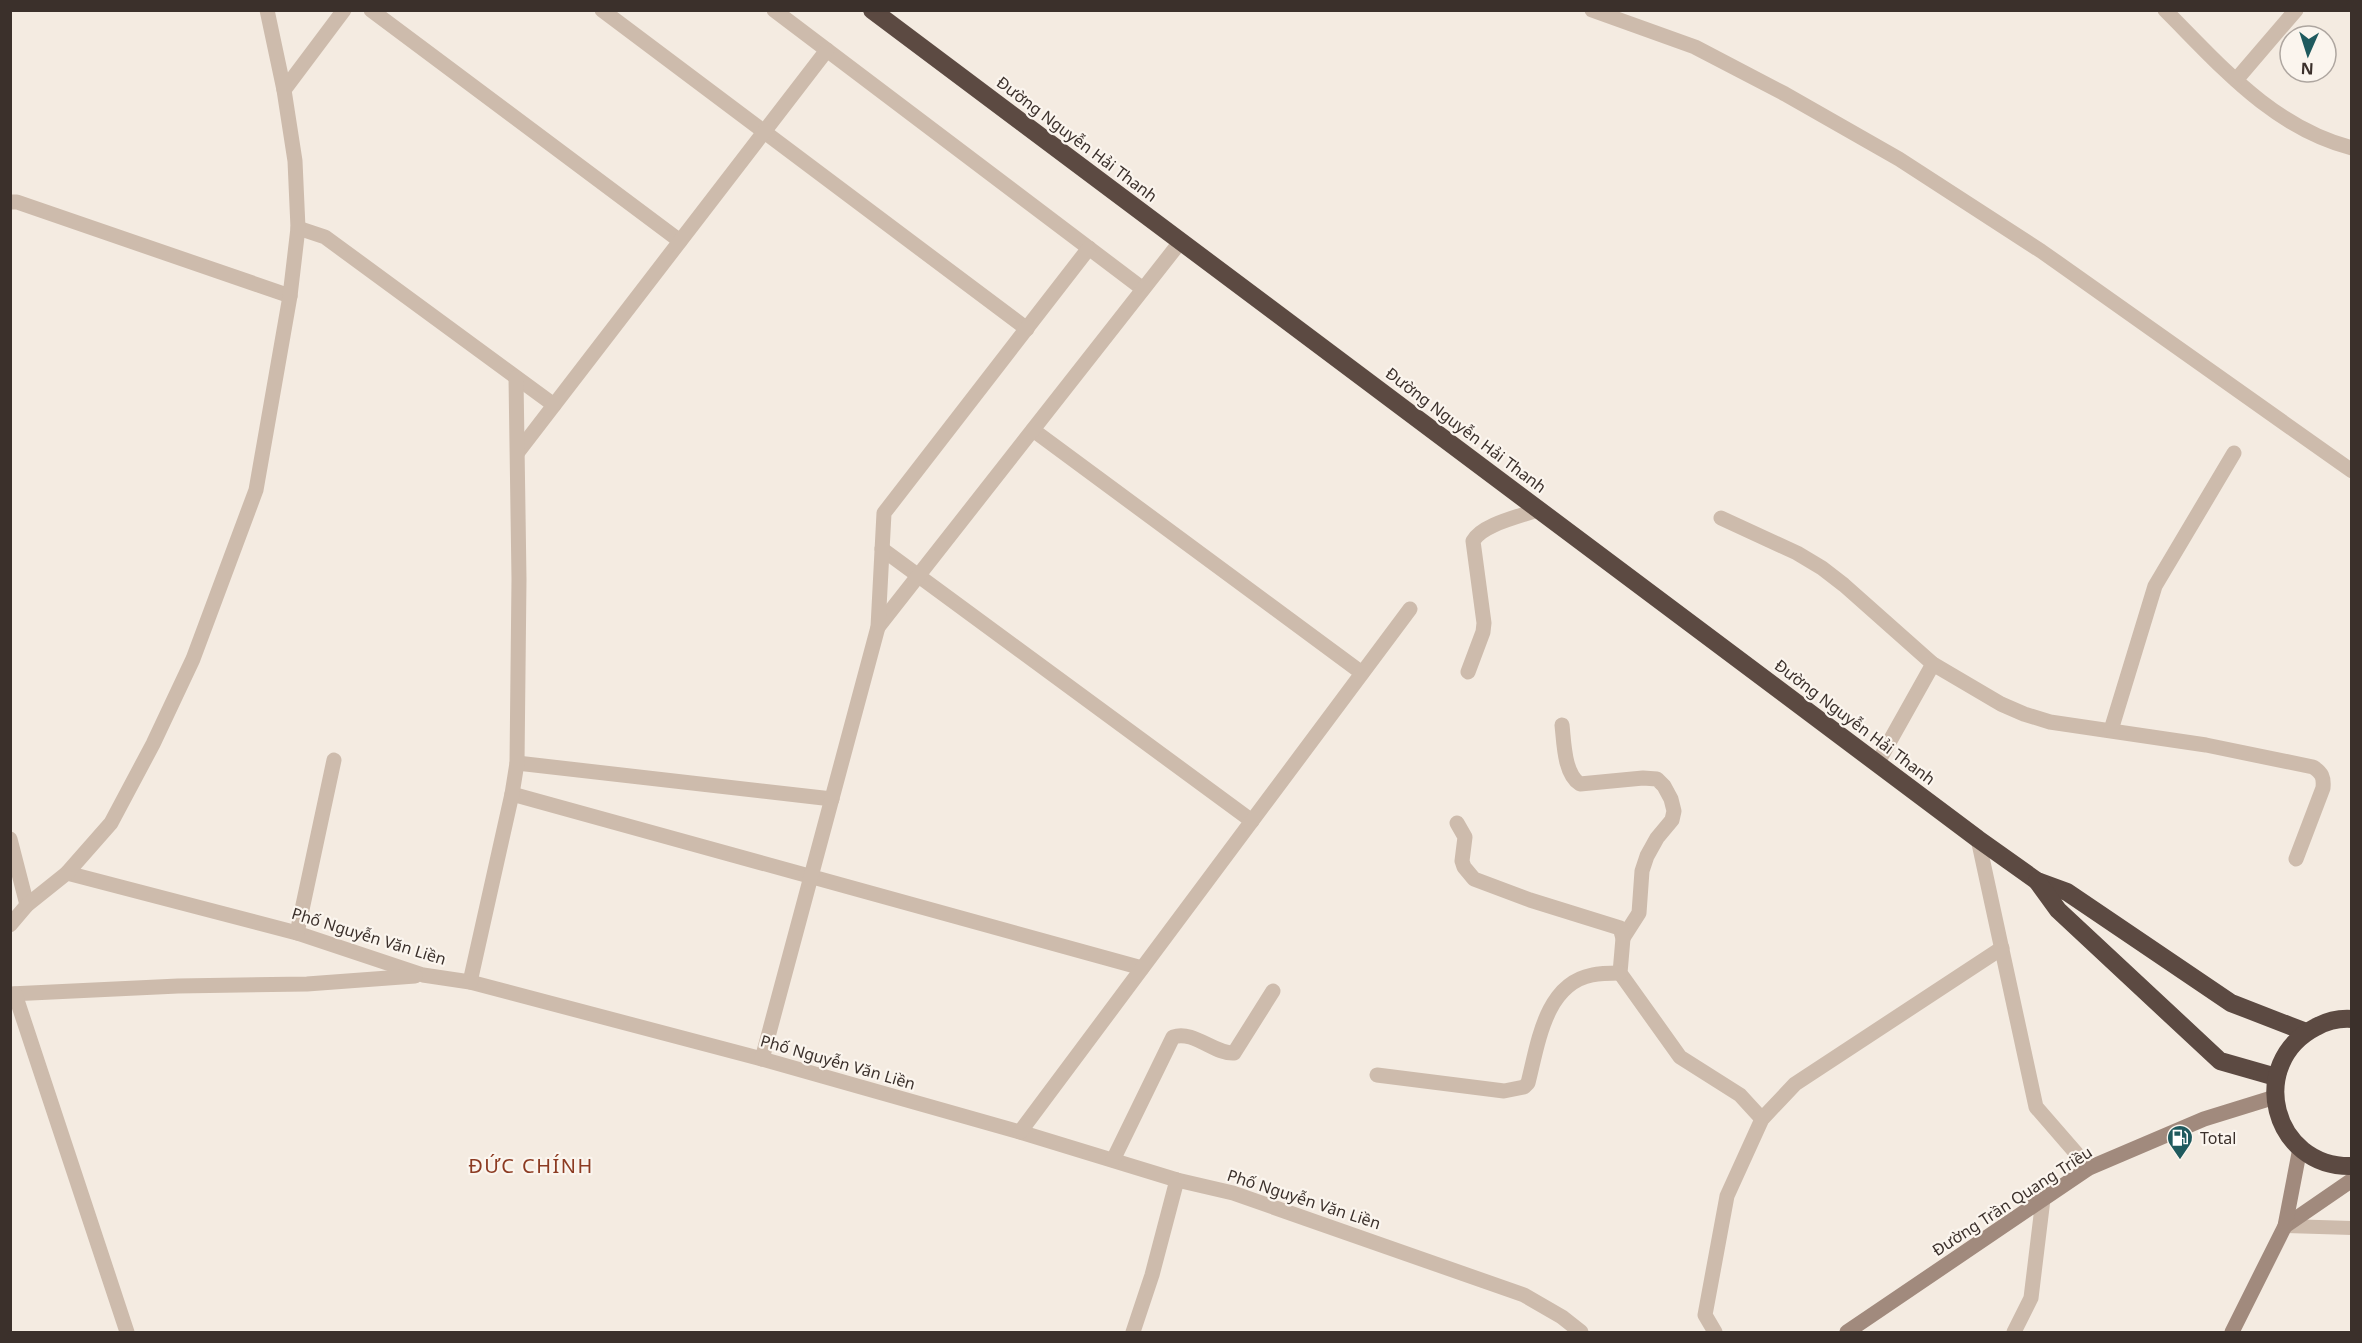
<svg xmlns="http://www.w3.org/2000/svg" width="2362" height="1343" font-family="'Noto Sans',sans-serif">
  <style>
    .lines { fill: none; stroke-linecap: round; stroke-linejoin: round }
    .lane { stroke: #cdbbac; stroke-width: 14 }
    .street { stroke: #cdbbac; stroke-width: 15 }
    .secondary { stroke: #a18a7d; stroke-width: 15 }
    .highway { stroke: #5c4a42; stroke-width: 18 }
    .labels { text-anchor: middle; stroke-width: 4.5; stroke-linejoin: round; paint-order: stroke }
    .street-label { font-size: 16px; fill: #3b302b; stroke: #fbf5ee }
    .poi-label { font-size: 16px; fill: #3b302b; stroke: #fbf5ee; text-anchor: start }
    .quarter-label { font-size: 20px; letter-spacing: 1.5px; fill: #8c3b22; stroke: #fbf5ee }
  </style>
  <rect width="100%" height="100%" fill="#f4ebe1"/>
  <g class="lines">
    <path class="lane" d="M 2285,1226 L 2352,1228"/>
    <g class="street">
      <path d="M 371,10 L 680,241"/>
      <path d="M 602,10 L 1027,329"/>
      <path d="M 774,10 L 1143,289"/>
      <path d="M 1592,10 L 1695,47 L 1785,94 L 1899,159 L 2041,251 L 2352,471"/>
      <path d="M 2165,10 C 2221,66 2272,127 2352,148"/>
      <path d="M 2236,80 L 2296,10"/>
      <path d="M 284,90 L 344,10"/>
      <path d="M 10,202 L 17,202 L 290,296"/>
      <path d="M 298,228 L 325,237 L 554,405"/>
      <path d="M 1033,430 L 1362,673"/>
      <path d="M 518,452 L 827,50"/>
      <path d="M 1721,518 L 1797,553 L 1822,568 L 1844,585 L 1933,664 L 2001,704 L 2024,714 L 2050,722 L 2206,745 L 2313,767 C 2322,773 2324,777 2323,788 L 2296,859"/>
      <path d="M 882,549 L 1252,821"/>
      <path d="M 878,627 L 1181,241"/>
      <path d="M 1468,672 L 1483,632 L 1484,623 L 1473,541 C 1482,524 1522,516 1540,509"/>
      <path d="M 1562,725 C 1564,742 1564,774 1580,784 L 1643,778 L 1657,779 L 1664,786 L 1671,799 L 1674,811 L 1672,820 L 1657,838 L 1647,856 L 1642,871 L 1639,913 L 1623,938"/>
      <path d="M 2111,730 L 2155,586 L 2234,453"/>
      <path d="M 517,763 L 832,799"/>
      <path d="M 1877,764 L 1933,664"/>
      <path d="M 512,794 L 1142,968"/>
      <path d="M 1457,823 L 1465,837 L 1462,861 L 1464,867 L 1474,879 L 1530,900 L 1620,928 L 1623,938 L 1620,973 L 1680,1057 L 1740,1095 L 1762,1119"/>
      <path d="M 10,839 L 27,905"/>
      <path d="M 1978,839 L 2036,1107 L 2089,1168"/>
      <path d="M 67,873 L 297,933 L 423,975 L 470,982 L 762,1059 L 1020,1132 L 1177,1180 L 1233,1193 L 1524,1295 L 1562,1317 L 1581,1332"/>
      <path d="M 10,925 L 27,905 L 67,873 L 111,823 L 153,744 L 193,659 L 256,490 L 290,296 L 298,228 L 295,161 L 284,90 L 267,10"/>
      <path d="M 297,933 L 334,760"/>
      <path d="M 470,982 L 512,794 L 517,763 L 519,579 L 516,378"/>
      <path d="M 10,994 L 178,986 L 307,984 L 415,976"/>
      <path d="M 15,994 L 127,1332"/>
      <path d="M 762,1059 L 878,627 L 884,513 L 1089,248"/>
      <path d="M 1377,1075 L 1504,1091 L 1524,1087 L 1528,1083 C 1538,1044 1545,984 1592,975 C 1601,973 1611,973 1620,973"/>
      <path d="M 1020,1132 L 1410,609"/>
      <path d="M 1113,1160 L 1173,1037 C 1194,1030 1214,1054 1234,1053 L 1273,991"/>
      <path d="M 1133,1332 L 1152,1275 L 1177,1180"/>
      <path d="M 1715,1332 L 1705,1315 L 1727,1196 L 1762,1119 L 1795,1084 L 2002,948"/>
      <path d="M 2014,1332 L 2031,1298 L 2043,1199"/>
    </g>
    <g class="secondary">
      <path d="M 2285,1226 L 2352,1180"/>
      <path d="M 1847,1332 L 2089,1168 L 2204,1119 L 2275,1097"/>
      <path d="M 2232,1332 L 2285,1226 L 2300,1148"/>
    </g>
    <g class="highway">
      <path d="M 872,10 L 1978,839 L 2037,881 L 2067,892 L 2231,1003 L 2306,1032"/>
      <path d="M 2037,881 L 2058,910 L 2220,1061 L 2276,1077"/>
      <path d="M 2352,1019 C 2339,1018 2327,1021 2316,1027 C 2246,1063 2272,1168 2352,1166"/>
    </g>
  </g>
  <defs>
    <symbol id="fuel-pin" viewBox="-11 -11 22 30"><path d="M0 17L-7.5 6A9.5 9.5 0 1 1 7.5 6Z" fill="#1f5a5e" stroke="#fbf5ee"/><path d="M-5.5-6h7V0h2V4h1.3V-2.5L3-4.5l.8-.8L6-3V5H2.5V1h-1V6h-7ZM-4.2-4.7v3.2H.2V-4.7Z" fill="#fff"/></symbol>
  </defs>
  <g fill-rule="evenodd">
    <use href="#fuel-pin" x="2165" y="1123" width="30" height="40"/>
  </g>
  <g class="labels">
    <g class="street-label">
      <text transform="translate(1077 139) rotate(37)" y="6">Đường Nguyễn Hải Thanh</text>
      <text transform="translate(1466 430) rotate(37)" y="6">Đường Nguyễn Hải Thanh</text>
      <text transform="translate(1855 722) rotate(37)" y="6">Đường Nguyễn Hải Thanh</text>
      <text transform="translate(369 936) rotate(17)" y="6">Phố Nguyễn Văn Liền</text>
      <text transform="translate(838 1062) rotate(16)" y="6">Phố Nguyễn Văn Liền</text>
      <text transform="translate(1304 1199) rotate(18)" y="6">Phố Nguyễn Văn Liền</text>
      <text transform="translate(2012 1201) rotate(-33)" y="6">Đường Trần Quang Triều</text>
    </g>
    <g class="poi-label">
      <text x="2200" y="1144">Total</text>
    </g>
    <g class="quarter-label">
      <text x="531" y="1173">ĐỨC CHÍNH</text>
    </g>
  </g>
  <rect width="2362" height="1343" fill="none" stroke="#3b302b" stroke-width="24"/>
  <g transform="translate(2308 54) rotate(183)"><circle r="28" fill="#fbf5ee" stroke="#aea6a0" stroke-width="1.5"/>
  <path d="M0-4.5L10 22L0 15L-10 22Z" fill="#1f5a5e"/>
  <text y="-9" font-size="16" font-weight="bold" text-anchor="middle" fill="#3b302b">N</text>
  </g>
</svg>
